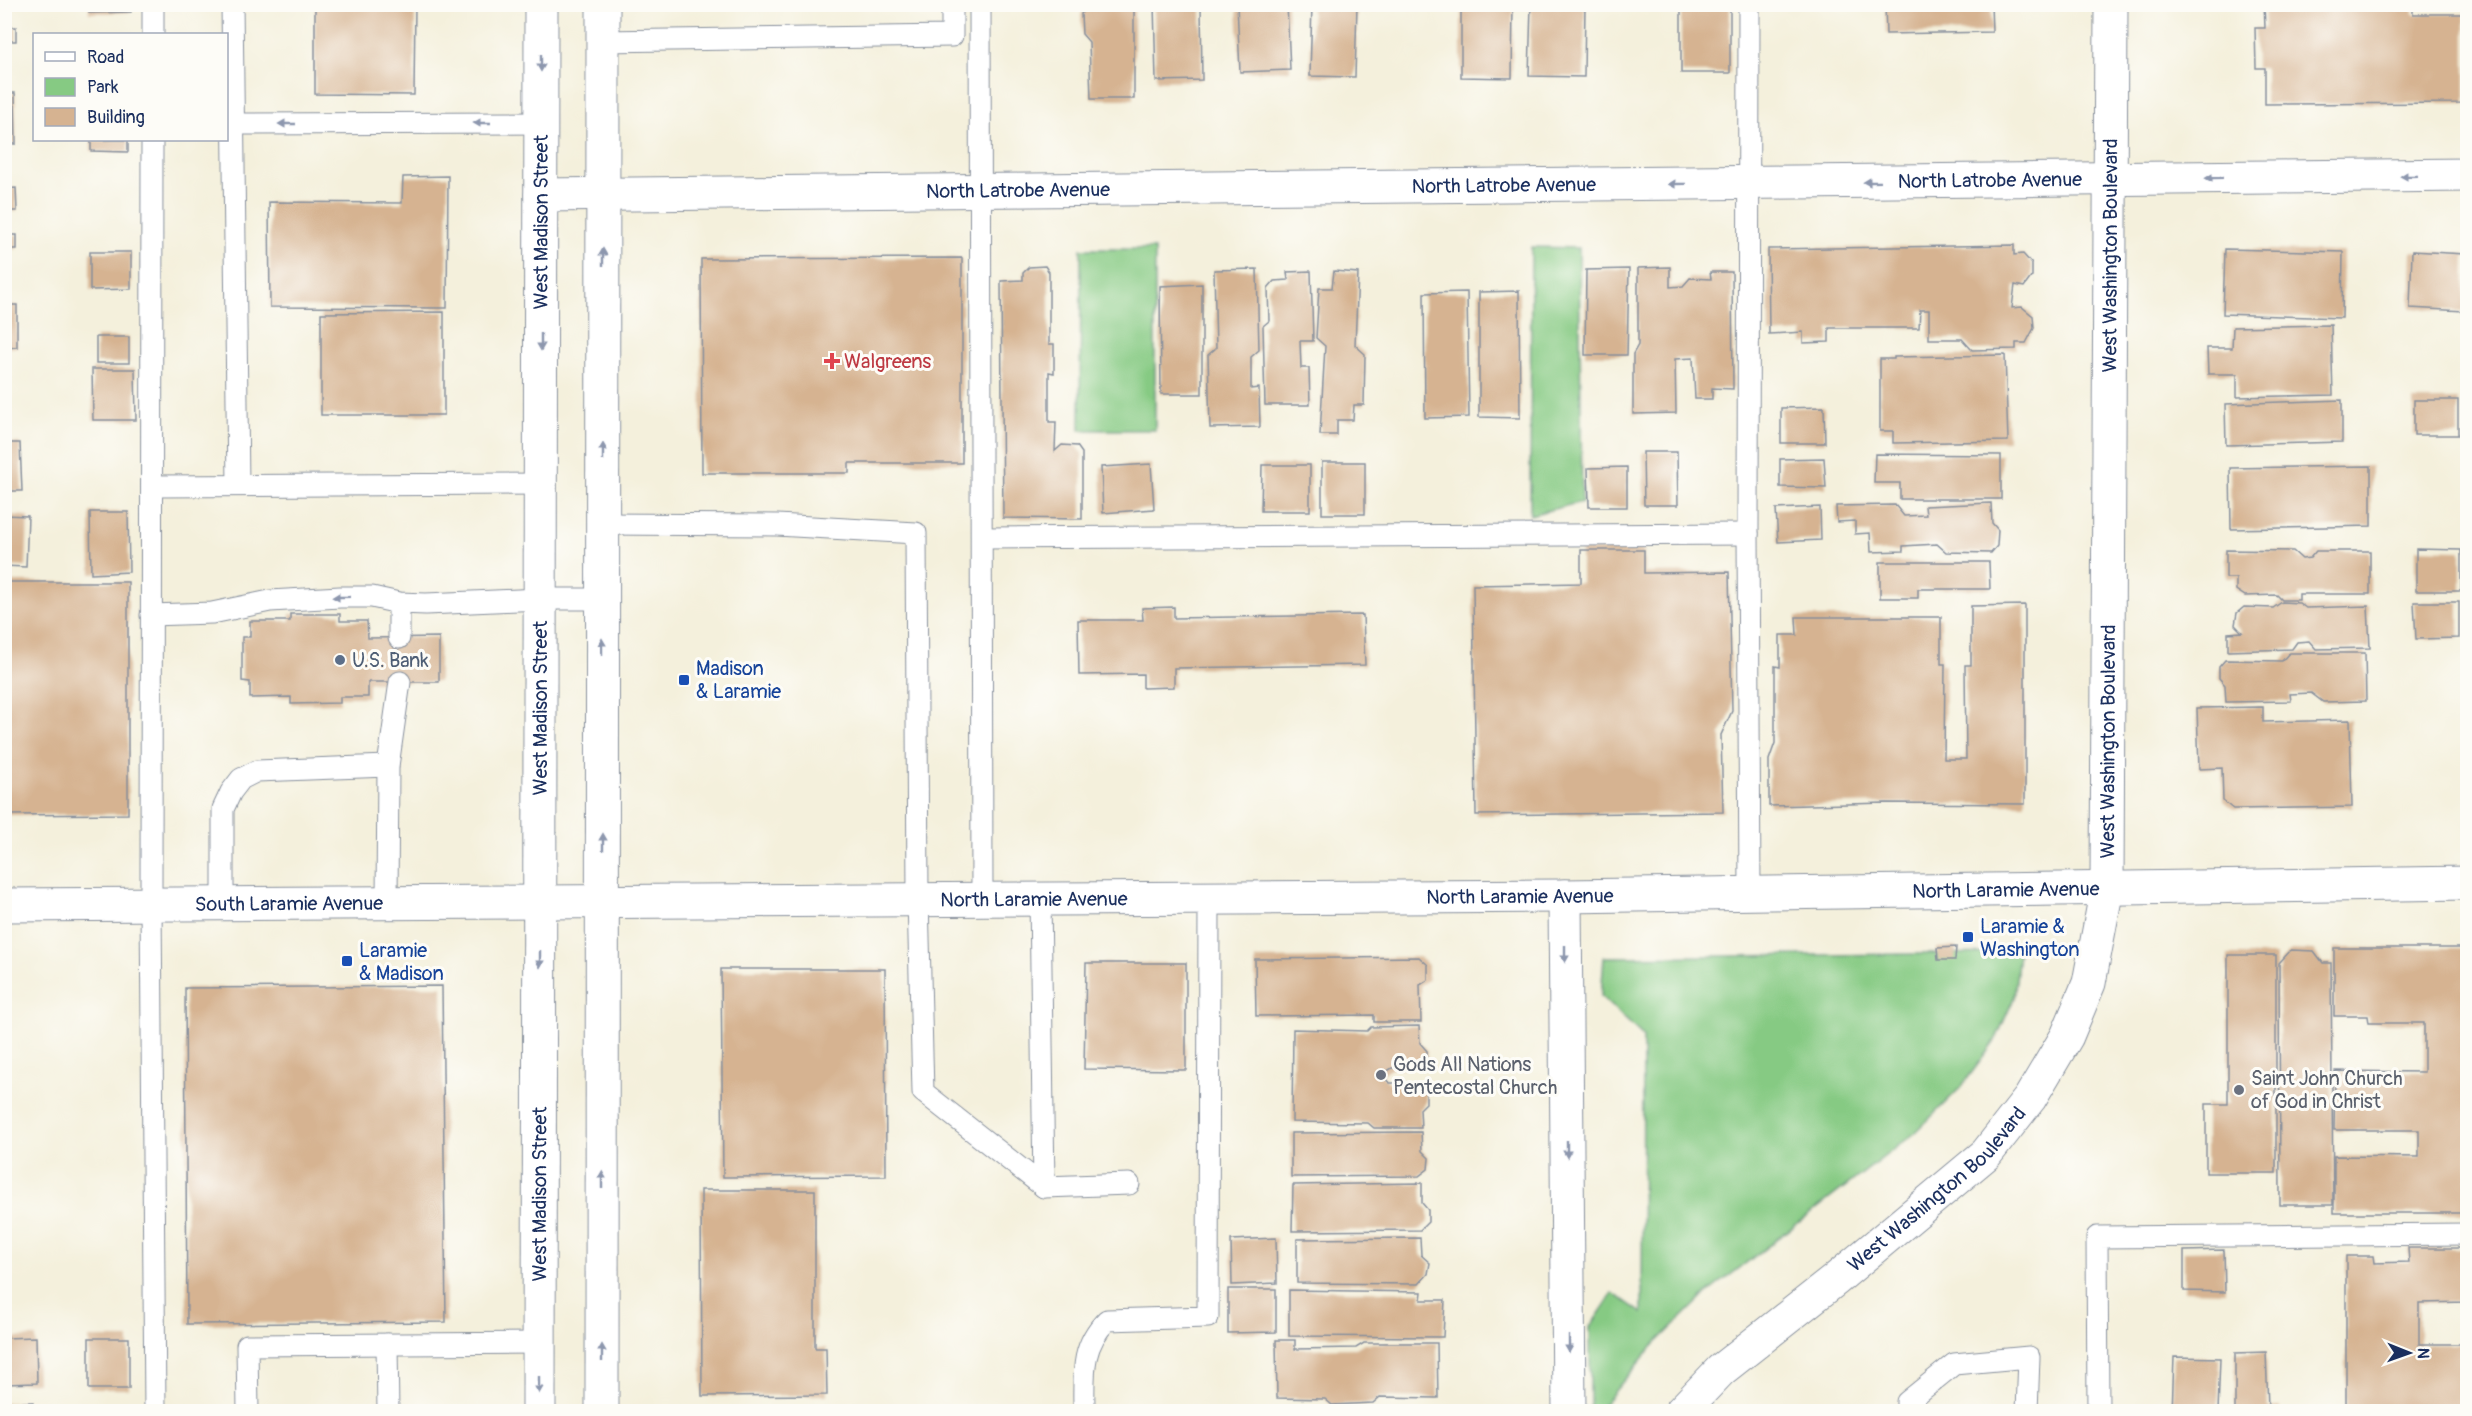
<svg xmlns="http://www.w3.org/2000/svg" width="2472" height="1416" font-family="Pangolin,sans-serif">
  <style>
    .green { fill: #86ca83; stroke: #507c70; stroke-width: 1.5 }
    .building { fill: #d6b391 }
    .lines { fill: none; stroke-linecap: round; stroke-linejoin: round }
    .service-casing { stroke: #88909d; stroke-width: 23 }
    .minor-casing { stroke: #88909d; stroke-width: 35 }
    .tertiary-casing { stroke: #88909d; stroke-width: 35 }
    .secondary-casing { stroke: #88909d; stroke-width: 35 }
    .service { stroke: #fff; stroke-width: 21 }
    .minor { stroke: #fff; stroke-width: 33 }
    .tertiary { stroke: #fff; stroke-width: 33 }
    .secondary { stroke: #fff; stroke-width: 33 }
    .oneway { fill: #8d97ae }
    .health-dot { fill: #e0444e; stroke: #fdfcf7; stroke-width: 2 }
    .service-dot { fill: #5c6f8a; stroke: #fdfcf7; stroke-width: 2 }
    .transit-dot { fill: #1a4fb4; stroke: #fdfcf7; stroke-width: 2 }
    .worship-dot { fill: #6b7280; stroke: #fdfcf7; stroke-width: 2 }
    .labels { text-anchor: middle; stroke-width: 6; stroke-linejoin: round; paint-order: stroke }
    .street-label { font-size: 20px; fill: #1b2f5e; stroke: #fdfcf7 }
    .health-label { font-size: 20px; fill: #be3a42; stroke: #fdfcf7; text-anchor: start }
    .service-label { font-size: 20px; fill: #4e5e75; stroke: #fdfcf7; text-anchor: start }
    .transit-label { font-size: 20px; fill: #164399; stroke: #fdfcf7; text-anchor: start }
    .worship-label { font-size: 20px; fill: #5b616d; stroke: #fdfcf7; text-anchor: start }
  </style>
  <rect width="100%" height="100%" fill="#fdfcf7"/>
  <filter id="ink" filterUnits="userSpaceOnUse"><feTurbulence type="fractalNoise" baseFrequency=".0167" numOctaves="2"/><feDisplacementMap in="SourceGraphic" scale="12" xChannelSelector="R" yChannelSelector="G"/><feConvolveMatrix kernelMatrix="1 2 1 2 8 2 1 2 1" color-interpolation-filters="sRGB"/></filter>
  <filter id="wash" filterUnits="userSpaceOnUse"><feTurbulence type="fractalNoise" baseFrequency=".008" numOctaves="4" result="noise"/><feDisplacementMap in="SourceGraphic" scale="24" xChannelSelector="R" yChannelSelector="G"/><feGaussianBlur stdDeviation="1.35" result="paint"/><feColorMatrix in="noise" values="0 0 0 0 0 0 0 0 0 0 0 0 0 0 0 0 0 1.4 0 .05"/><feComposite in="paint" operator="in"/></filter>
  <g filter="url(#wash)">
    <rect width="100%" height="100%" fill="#f4f0dc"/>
    <g class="green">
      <path d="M 1531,247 L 1579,248 L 1582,502 L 1530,515 Z"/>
      <path d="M 1081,249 L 1155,249 L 1155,430 L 1080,430 Z"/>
      <path d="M 2019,953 L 2014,998 L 1995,1041 L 1962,1086 L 1915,1133 L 1707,1293 L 1652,1347 L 1598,1411 L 1590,1412 L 1590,1327 L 1613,1293 L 1642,1313 L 1643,1036 L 1601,996 L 1604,957 Z"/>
    </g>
    <g id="blocks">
      <g class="building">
        <path d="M 89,4 L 131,4 L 131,12 L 89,13 Z"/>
        <path d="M 315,4 L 415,4 L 414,95 L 315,94 Z"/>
        <path d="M 1089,4 L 1134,4 L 1134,99 L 1091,99 L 1089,42 L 1082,34 L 1081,14 Z"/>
        <path d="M 1154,4 L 1201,4 L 1202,80 L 1156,81 Z"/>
        <path d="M 1237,4 L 1287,4 L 1290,70 L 1240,72 Z"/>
        <path d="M 1312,4 L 1357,4 L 1355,77 L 1310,76 Z"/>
        <path d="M 1461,4 L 1513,4 L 1512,78 L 1461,77 Z"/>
        <path d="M 1531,4 L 1585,4 L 1584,77 L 1529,76 Z"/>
        <rect x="1681" y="4" width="49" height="69"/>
        <path d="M 1885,4 L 1991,4 L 1992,32 L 1886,34 Z"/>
        <path d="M 2264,4 L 2413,4 L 2413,14 L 2465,14 L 2465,103 L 2265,104 L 2265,68 L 2256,68 L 2255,28 L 2265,28 Z"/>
        <path d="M 4,27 L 16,27 L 16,41 L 8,41 L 9,68 L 4,68 Z"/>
        <path d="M 4,93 L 15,93 L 16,144 L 4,144 Z"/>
        <path d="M 91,140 L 128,140 L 128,152 L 91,151 Z"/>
        <path d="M 448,176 L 447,308 L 270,307 L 269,202 L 402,203 L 403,177 Z"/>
        <path d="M 16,188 L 17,211 L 4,211 L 4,189 Z"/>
        <path d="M 4,235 L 17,235 L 17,249 L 9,249 L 9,288 L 4,288 Z"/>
        <path d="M 2014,245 L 2014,255 L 2023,254 L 2032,264 L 2032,276 L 2024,287 L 2015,285 L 2012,308 L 2022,307 L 2033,316 L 2034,328 L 2026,343 L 2016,343 L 2016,349 L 1972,350 L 1962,339 L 1929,339 L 1929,310 L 1920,310 L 1919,328 L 1829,328 L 1829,342 L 1803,343 L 1803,332 L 1769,334 L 1768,249 Z"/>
        <path d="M 2225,249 L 2343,252 L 2342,318 L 2223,314 Z"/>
        <path d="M 2412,251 L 2465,254 L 2464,311 L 2410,308 Z"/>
        <path d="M 90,252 L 131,252 L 131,289 L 90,290 Z"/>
        <path d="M 962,258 L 962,463 L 849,463 L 849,473 L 702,473 L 701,259 Z"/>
        <path d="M 1045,266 L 1049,272 L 1049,344 L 1054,344 L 1054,373 L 1049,372 L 1049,422 L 1056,422 L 1055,451 L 1062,445 L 1077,446 L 1082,453 L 1082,519 L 1003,518 L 1001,281 L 1023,280 L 1023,273 L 1029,267 Z"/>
        <path d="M 1670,267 L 1670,287 L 1683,286 L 1690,278 L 1711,279 L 1710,272 L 1732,272 L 1733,389 L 1712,388 L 1712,399 L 1695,399 L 1693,358 L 1675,359 L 1676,413 L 1633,414 L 1633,354 L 1638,345 L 1638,268 Z"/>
        <path d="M 1257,269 L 1259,350 L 1251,357 L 1251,389 L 1259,388 L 1260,427 L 1210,428 L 1208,355 L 1216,348 L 1214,270 Z"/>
        <path d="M 1629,269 L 1627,355 L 1585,355 L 1586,270 Z"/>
        <path d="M 1311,271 L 1313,341 L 1300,341 L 1301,368 L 1309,368 L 1310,405 L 1265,405 L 1263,326 L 1269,321 L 1268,288 L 1274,281 L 1288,280 L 1287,272 Z"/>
        <path d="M 1334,271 L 1358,273 L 1355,345 L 1365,354 L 1364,405 L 1354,405 L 1353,420 L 1337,420 L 1337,435 L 1320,435 L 1325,346 L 1316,338 L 1319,288 L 1332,288 Z"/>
        <path d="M 1202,284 L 1202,394 L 1161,394 L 1160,286 Z"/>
        <path d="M 1519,291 L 1520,418 L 1479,417 L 1479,292 Z"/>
        <path d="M 1467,292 L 1469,417 L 1425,418 L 1424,293 Z"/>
        <path d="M 4,305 L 17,305 L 17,347 L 4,348 Z"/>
        <path d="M 444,312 L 444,415 L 321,415 L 321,313 Z"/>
        <path d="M 2331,325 L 2333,395 L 2237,397 L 2237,374 L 2208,374 L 2207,348 L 2232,348 L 2233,327 Z"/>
        <rect x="96" y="337" width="33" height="26"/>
        <path d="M 2005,355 L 2008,441 L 1893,443 L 1893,431 L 1880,431 L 1880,359 L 1894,359 L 1894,357 Z"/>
        <path d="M 92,369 L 135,369 L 136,420 L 93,420 Z"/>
        <path d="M 2342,400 L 2342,442 L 2226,445 L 2225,404 Z"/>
        <rect x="2414" y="400" width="44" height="35"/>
        <path d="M 1824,407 L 1825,443 L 1781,443 L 1781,408 Z"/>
        <path d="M 4,443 L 20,443 L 22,491 L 4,491 Z"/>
        <path d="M 1643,452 L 1677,452 L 1678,505 L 1644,505 Z"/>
        <path d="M 1875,454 L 2001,455 L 2001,499 L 1900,499 L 1900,483 L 1874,483 Z"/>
        <path d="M 1824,458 L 1826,488 L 1780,487 L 1780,459 Z"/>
        <rect x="1322" y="462" width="43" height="52"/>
        <path d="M 1151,464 L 1154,509 L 1103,513 L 1101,467 Z"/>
        <path d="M 1262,465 L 1310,465 L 1310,511 L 1261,511 Z"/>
        <path d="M 2371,466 L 2371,526 L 2231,529 L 2230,468 Z"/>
        <path d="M 1627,467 L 1627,507 L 1589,507 L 1588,468 Z"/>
        <path d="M 1991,503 L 1992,523 L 1998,530 L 1997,546 L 1991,553 L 1946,552 L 1937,544 L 1903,546 L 1903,551 L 1871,552 L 1870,533 L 1855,534 L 1855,521 L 1837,522 L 1836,506 L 1895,505 L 1904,516 L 1926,515 L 1925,506 Z"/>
        <path d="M 1820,507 L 1821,540 L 1778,542 L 1776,509 Z"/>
        <path d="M 90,512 L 128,512 L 129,572 L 91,574 Z"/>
        <path d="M 4,515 L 28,516 L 26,567 L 4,566 Z"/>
        <path d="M 2416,549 L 2461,550 L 2461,591 L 2416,591 Z"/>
        <path d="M 1581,550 L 1644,550 L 1644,573 L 1729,572 L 1732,711 L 1721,735 L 1723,812 L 1476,815 L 1473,585 L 1581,583 Z"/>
        <path d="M 2226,550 L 2293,551 L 2302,559 L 2310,558 L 2316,551 L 2370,551 L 2370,594 L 2299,594 L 2299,600 L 2282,600 L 2277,595 L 2245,596 L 2236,590 L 2236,578 L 2226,578 Z"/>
        <path d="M 1880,562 L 1989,562 L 1990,589 L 1918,589 L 1918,598 L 1880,598 Z"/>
        <path d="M 4,582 L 128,582 L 128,814 L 4,815 Z"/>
        <path d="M 2282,602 L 2299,603 L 2306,608 L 2368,606 L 2370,648 L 2316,649 L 2309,641 L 2297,642 L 2292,649 L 2228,651 L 2228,633 L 2242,632 L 2235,625 L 2237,613 L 2244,607 L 2273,608 Z"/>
        <path d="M 2414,602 L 2459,602 L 2459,638 L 2416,639 Z"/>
        <path d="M 2025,605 L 2025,804 L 1886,803 L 1769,806 L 1769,760 L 1775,743 L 1775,666 L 1780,667 L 1780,635 L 1797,635 L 1796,617 L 1941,617 L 1941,664 L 1945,664 L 1944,759 L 1966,759 L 1965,665 L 1971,665 L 1971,606 Z"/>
        <path d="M 1174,607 L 1174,618 L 1363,615 L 1365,665 L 1174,668 L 1174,687 L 1143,688 L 1143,674 L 1079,675 L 1078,620 L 1143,620 L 1142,608 Z"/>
        <path d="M 290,614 L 340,614 L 340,621 L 367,621 L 368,638 L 439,637 L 439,682 L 368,682 L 368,697 L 340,697 L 340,703 L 291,704 L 291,697 L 250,698 L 250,682 L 242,681 L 242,637 L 250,637 L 250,621 L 290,621 Z"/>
        <path d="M 2289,653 L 2365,653 L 2366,701 L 2323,702 L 2311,693 L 2290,694 L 2291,701 L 2226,702 L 2225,685 L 2219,678 L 2219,667 L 2225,660 L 2282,661 Z"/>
        <path d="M 2263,707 L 2263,722 L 2350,720 L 2352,807 L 2233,809 L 2223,801 L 2222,768 L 2199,769 L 2197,708 Z"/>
        <path d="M 1956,947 L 1955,960 L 1938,960 L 1937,948 Z"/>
        <path d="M 2334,948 L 2468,948 L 2468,1213 L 2334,1213 L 2334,1156 L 2419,1157 L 2419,1130 L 2334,1130 L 2335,1071 L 2424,1072 L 2424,1023 L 2369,1023 L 2368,1016 L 2334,1016 Z"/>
        <path d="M 2291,950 L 2314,951 L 2323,963 L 2331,963 L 2333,1205 L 2280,1205 L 2279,963 Z"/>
        <path d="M 2228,955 L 2276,955 L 2276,1173 L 2206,1173 L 2206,1104 L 2228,1104 Z"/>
        <path d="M 1419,957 L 1428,965 L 1428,980 L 1420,985 L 1421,1022 L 1374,1022 L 1374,1015 L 1256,1016 L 1255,959 Z"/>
        <path d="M 1086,963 L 1186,963 L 1186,1070 L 1084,1069 Z"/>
        <path d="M 721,969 L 885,969 L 886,1176 L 723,1177 Z"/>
        <path d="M 442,986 L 446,1322 L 187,1324 L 185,988 Z"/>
        <path d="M 1419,1026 L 1420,1043 L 1427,1051 L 1427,1061 L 1420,1067 L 1392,1068 L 1381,1075 L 1390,1083 L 1421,1083 L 1426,1092 L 1426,1103 L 1420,1109 L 1421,1128 L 1374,1128 L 1368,1123 L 1292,1122 L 1293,1029 L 1367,1031 L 1371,1027 Z"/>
        <path d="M 1421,1132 L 1422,1151 L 1429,1158 L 1428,1169 L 1419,1176 L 1291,1177 L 1291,1133 Z"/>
        <path d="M 1422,1183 L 1422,1203 L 1428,1210 L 1428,1222 L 1420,1230 L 1292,1231 L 1293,1185 Z"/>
        <path d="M 701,1190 L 815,1190 L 815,1348 L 826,1348 L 827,1395 L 702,1396 Z"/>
        <path d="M 1276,1238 L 1277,1283 L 1232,1285 L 1231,1240 Z"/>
        <path d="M 1420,1238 L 1421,1255 L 1430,1263 L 1428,1274 L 1419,1284 L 1297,1283 L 1297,1239 Z"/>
        <path d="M 2408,1248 L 2468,1248 L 2468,1302 L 2419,1303 L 2419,1344 L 2468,1344 L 2468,1412 L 2346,1412 L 2346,1256 L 2373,1256 L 2374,1263 L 2409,1262 Z"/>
        <path d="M 2224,1250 L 2225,1292 L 2184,1291 L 2184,1251 Z"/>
        <path d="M 1228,1289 L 1276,1289 L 1276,1332 L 1228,1333 Z"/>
        <path d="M 1289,1290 L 1422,1292 L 1421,1300 L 1445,1300 L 1443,1337 L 1289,1336 Z"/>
        <path d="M 36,1337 L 37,1383 L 4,1384 L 4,1338 Z"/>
        <rect x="89" y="1338" width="40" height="51"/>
        <path d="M 1276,1340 L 1295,1340 L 1295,1349 L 1356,1348 L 1364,1343 L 1437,1343 L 1438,1398 L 1380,1397 L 1373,1403 L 1332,1405 L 1325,1399 L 1277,1398 Z"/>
        <path d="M 2266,1352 L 2268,1408 L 2280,1407 L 2280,1412 L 2235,1412 L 2235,1353 Z"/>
        <path d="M 2174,1357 L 2220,1358 L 2218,1412 L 2172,1412 Z"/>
        <path d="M 34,1402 L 35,1412 L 4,1412 L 4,1403 Z"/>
      </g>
    </g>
  </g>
  <g filter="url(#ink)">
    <use href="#blocks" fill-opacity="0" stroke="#88909d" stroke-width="1.5"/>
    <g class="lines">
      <defs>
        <g id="service">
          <path d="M 232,4 L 238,485"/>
          <path d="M 980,4 L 982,898"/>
          <path d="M 1749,4 L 1748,534 L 1750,893"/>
          <path d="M 153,34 L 153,4"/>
          <path d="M 603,41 L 952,36 L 952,4"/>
          <path d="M 233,124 L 541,123"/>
          <path d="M 152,140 L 151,904 L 155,1412"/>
          <path d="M 152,486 L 541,484"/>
          <path d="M 602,524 L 777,525 L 916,533 L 918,899 L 923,1092 L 1044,1187 L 1040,898"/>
          <path d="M 982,538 L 1748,534"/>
          <path d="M 399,603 L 399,638"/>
          <path d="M 151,615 L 212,613 L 270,601 L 340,597 L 372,597 L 399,603 L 426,604 L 541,599 L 603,599"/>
          <path d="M 387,902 L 388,766 L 400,682"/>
          <path d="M 223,903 L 223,809 L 231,792 L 241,779 L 257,771 L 388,766"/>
          <path d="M 1044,1187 L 1129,1184"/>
          <path d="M 387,1344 L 388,1412"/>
          <path d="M 248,1412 L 247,1345 L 539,1343"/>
          <path d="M 1084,1412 C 1084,1375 1080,1347 1107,1320 L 1208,1317 L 1209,897"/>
          <path d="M 1907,1412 L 1907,1402 L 1954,1364 L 2029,1357 L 2027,1412"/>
          <path d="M 2098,1412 L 2097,1237 L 2468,1234"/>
        </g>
        <g id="minor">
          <path id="s1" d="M 541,195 L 2468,175"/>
          <path d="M 1565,896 L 1569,1412"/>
        </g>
        <g id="tertiary">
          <path id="s2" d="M 4,905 L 1565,896 L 2468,883"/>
          <path id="s3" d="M 1681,1412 L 1721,1370 L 1835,1280 L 1986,1154 L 2030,1098 L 2067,1036 L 2089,983 L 2107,888 L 2111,4"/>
        </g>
        <g id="secondary">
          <path id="s4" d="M 539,1412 L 541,4"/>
          <path d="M 602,1412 L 603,4"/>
        </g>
      </defs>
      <use href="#service" class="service-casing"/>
      <use href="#minor" class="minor-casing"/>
      <use href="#tertiary" class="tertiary-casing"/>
      <use href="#secondary" class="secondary-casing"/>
      <use href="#service" class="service"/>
      <use href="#minor" class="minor"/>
      <use href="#tertiary" class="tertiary"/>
      <use href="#secondary" class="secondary"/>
    </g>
    <defs><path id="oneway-solid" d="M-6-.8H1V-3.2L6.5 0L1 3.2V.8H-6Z" transform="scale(1.5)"/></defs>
    <g class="oneway">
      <use href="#oneway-solid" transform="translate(541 63) rotate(90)"/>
      <use href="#oneway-solid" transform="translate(482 123) rotate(180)"/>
      <use href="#oneway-solid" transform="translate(287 124) rotate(-180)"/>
      <use href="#oneway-solid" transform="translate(2409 176) rotate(179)"/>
      <use href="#oneway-solid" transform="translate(2214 178) rotate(179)"/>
      <use href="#oneway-solid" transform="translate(1872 182) rotate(179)"/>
      <use href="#oneway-solid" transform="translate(1677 184) rotate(179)"/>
      <use href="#oneway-solid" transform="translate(603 257) rotate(-90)"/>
      <use href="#oneway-solid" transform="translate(541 342) rotate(90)"/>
      <use href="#oneway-solid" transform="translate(603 452) rotate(-90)"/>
      <use href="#oneway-solid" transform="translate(341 597) rotate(179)"/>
      <use href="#oneway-solid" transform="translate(602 647) rotate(-90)"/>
      <use href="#oneway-solid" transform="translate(603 842) rotate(-90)"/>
      <use href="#oneway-solid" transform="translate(1565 954) rotate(90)"/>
      <use href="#oneway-solid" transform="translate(540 959) rotate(90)"/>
      <use href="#oneway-solid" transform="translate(1567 1149) rotate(90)"/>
      <use href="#oneway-solid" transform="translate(602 1180) rotate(-90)"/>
      <use href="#oneway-solid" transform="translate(1569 1344) rotate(90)"/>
      <use href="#oneway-solid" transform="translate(602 1353) rotate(-90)"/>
      <use href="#oneway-solid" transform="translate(539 1385) rotate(90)"/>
    </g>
  </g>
  <path class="health-dot" d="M829 352h6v6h6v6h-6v6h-6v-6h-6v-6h6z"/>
  <circle class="service-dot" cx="340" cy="660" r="6"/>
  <g class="transit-dot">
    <rect x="678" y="674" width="12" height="12" rx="3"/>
    <rect x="1962" y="931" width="12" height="12" rx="3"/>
    <rect x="341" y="955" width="12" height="12" rx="3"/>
  </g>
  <g class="worship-dot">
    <circle cx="1381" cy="1075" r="6"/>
    <circle cx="2239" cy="1090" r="6"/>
  </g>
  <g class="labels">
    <g class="street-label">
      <text dy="7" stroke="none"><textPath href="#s1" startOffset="1449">North Latrobe Avenue</textPath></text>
      <text dy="7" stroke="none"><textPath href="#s1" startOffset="963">North Latrobe Avenue</textPath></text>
      <text dy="7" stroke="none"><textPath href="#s1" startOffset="477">North Latrobe Avenue</textPath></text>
      <text dy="7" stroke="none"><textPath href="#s4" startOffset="1190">West Madison Street</textPath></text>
      <text dy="7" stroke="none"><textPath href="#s3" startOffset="1330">West Washington Boulevard</textPath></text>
      <text dy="7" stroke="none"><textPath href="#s4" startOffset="704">West Madison Street</textPath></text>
      <text dy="7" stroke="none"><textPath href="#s3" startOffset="844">West Washington Boulevard</textPath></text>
      <text dy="7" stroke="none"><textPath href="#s2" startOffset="2002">North Laramie Avenue</textPath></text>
      <text dy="7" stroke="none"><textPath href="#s2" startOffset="1516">North Laramie Avenue</textPath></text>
      <text dy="7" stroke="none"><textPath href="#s2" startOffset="1030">North Laramie Avenue</textPath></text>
      <text dy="7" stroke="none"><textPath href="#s2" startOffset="285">South Laramie Avenue</textPath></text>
      <text dy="7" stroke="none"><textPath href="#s3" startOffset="340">West Washington Boulevard</textPath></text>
      <text dy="7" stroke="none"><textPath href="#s4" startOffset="218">West Madison Street</textPath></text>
    </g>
    <g class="health-label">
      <text x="844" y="368">Walgreens</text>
    </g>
    <g class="service-label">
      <text x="352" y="667">U.S. Bank</text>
    </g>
    <g class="transit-label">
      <text x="696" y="675">Madison<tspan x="696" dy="23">&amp; Laramie</tspan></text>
      <text x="1980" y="933">Laramie &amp;<tspan x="1980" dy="23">Washington</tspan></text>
      <text x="359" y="957">Laramie<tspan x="359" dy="23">&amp; Madison</tspan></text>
    </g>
    <g class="worship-label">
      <text x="1393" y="1071">Gods All Nations<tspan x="1393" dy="23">Pentecostal Church</tspan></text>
      <text x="2251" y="1085">Saint John Church<tspan x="2251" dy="23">of God in Christ</tspan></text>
    </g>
  </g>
  <rect width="2472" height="1416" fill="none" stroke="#fdfcf7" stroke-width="24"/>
  <rect x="33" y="33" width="195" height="108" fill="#fdfcf7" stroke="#a3aaba" stroke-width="1.5"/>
  <rect x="45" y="52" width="30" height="9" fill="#ffffff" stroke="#a3aaba" stroke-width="1.5"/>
  <text x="87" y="63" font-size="18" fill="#1b2f5e">Road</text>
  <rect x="45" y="78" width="30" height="18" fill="#86ca83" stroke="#a3aaba" stroke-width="1.5"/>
  <text x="87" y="93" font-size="18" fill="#1b2f5e">Park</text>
  <rect x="45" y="108" width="30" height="18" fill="#d6b391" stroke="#a3aaba" stroke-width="1.5"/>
  <text x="87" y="123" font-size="18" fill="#1b2f5e">Building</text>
  <g transform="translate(2409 1353) rotate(91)" stroke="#fdfcf7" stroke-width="4.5" paint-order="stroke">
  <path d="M0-4.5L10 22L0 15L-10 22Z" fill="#1b2f5e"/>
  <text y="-9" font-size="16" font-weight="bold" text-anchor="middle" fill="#1b2f5e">N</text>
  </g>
</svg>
